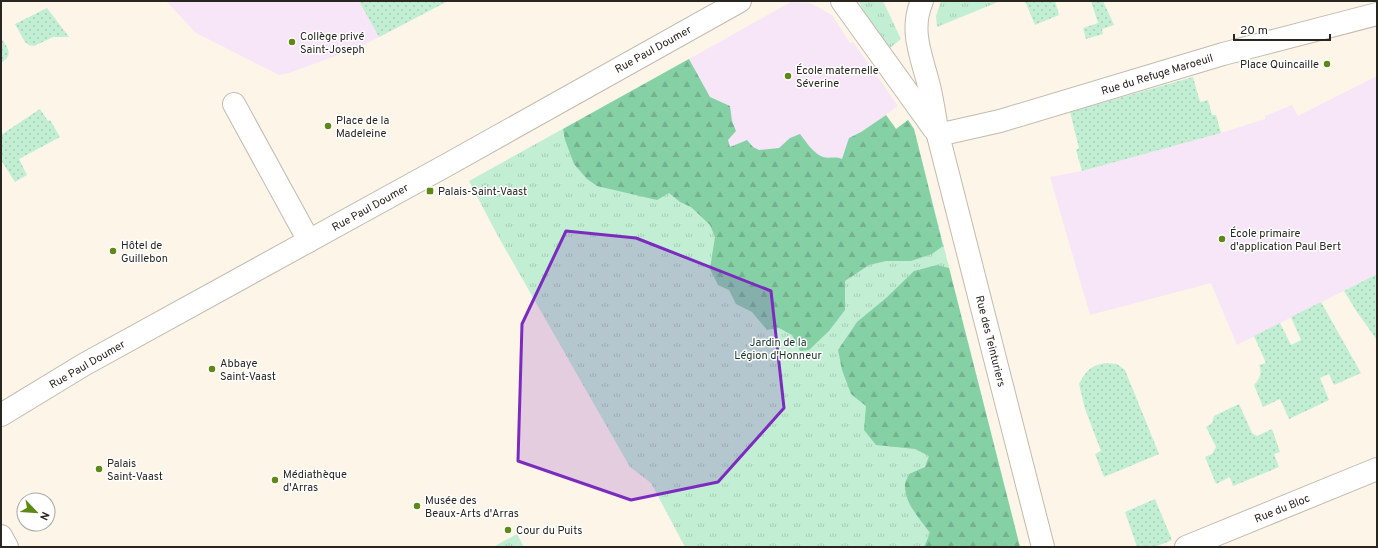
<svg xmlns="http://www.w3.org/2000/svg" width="1378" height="548" font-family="Overpass,sans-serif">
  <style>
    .education { fill: #f7e6f7 }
    .grass { fill: url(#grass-tufts) }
    .forest { fill: url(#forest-firs) }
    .garden { fill: url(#garden-dots) }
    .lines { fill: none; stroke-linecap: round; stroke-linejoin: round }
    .street-casing { stroke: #c2baae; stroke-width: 24 }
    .secondary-casing { stroke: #c2baae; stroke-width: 24 }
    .street { stroke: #fff; stroke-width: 22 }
    .secondary { stroke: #fff; stroke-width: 22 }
    .marked { fill: #7b2cbf; fill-opacity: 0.2; stroke: #7b2cbf; stroke-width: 3; stroke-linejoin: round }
    .poi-dot { fill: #5f8917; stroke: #fff; stroke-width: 1.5 }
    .labels { text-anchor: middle; stroke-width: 3; stroke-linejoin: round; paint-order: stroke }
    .poi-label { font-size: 11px; fill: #292621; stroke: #fff; text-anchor: start }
    .street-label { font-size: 11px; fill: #292621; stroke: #fff }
    .park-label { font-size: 11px; fill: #163726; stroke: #fff }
  </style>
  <defs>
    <pattern id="grass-tufts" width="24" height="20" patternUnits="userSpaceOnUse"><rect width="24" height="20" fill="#c2eed3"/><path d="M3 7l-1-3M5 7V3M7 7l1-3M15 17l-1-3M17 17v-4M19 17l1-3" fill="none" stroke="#a7ccb5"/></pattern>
    <pattern id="forest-firs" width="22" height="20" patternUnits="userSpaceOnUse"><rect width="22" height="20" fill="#86d0a6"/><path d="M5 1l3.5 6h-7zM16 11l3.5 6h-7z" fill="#74b28f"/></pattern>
    <pattern id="garden-dots" width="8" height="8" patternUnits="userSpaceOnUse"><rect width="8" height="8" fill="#c2eed3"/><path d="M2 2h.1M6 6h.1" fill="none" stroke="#a7ccb5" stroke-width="1.8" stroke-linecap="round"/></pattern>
  </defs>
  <rect width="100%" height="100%" fill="#fdf5e8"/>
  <g class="education">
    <path d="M 166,1 L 448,1 L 360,47 L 289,73 L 279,75 L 196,33 Z"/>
    <path d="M 791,2 L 810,3 L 832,15 L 850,43 L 853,42 L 898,106 L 861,132 L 849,176 L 700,140 L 710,97 L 689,59 Z"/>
    <path d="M 1377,76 L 1377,274 L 1237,345 L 1211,283 L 1090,315 L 1050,177 L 1082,171 L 1221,133 L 1265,119 L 1265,116 L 1292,105 L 1298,116 Z"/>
  </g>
  <g class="grass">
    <path d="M 859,1 L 883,1 L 901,39 L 890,48 L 864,13 Z"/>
    <path d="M 941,1 L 997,1 L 998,2 L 937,27 L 936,16 Z"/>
    <path d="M 689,59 L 700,140 L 849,176 L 886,115 L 896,129 L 908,120 L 914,129 L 1020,547 L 685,547 L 651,483 L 630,467 L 499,238 L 469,181 Z"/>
    <path d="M 517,534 L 524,547 L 493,547 Z"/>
  </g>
  <g class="forest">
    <path d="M 689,59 L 710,97 L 730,106 L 732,121 L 736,131 L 728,140 L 730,147 L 747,140 L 753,147 L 759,150 L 779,148 L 790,138 L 800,134 C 807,143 813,153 823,157 C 829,159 835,156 842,159 L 849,138 L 861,132 L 886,115 L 896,129 L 908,120 L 914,129 L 943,246 L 932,254 L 911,261 L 886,261 L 869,265 L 845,281 L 845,310 L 829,331 L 809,350 L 800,351 L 792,335 L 779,328 L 767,330 L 752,312 L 736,304 L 729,290 L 718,285 L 710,269 L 715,237 L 710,225 L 691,207 L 680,202 L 669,193 L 657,200 L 597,186 L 587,179 L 574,164 L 565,140 L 563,129 Z"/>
    <path d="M 937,265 L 949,268 L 1020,547 L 924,547 L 930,533 C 920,519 905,504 905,486 C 904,482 908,478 909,474 L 925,467 L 929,456 L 915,449 L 876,445 L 864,430 L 866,406 L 851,394 L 842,370 L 838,350 L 857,322 L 886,298 L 914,271 Z"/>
  </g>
  <g class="garden">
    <path d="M 359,1 L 448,1 L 379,37 Z"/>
    <path d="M 1025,1 L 1055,1 L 1059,15 L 1035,25 Z"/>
    <path d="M 1091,1 L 1103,1 L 1114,25 L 1102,29 L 1103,34 L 1086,39 L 1083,28 L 1098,23 Z"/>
    <path d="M 47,8 L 69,37 L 53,37 L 34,46 L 29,45 L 25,42 L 15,24 Z"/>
    <path d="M 1,38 C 8,48 14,55 1,63 Z"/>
    <path d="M 1193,77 L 1200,102 L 1208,100 L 1212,115 L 1216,115 L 1221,133 L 1082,171 L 1076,150 L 1079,148 L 1070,112 Z"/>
    <path d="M 40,109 L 48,121 L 50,120 L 60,137 L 19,159 L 27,175 L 15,182 L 1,160 L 1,135 Z"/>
    <path d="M 1377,274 L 1377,340 L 1357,312 L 1344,291 Z"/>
    <path d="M 1321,302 L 1361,373 L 1334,385 L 1329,374 L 1320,378 L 1329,400 L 1289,419 L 1280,399 L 1263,407 L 1254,385 C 1259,380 1263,373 1259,365 L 1266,363 L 1254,336 L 1280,323 L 1291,345 L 1301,340 L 1291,317 Z"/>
    <path d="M 1106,363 L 1117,364 L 1125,370 L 1159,454 L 1104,477 L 1095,454 L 1101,451 L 1085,409 L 1079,384 C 1087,370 1090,366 1106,363 Z"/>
    <path d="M 1239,404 L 1252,433 L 1257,436 L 1272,429 L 1280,452 L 1274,454 L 1279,467 L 1233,486 L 1230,477 L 1216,484 L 1205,457 L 1212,454 L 1216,447 L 1206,427 L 1212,423 L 1214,416 Z"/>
    <path d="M 1155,499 L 1172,540 L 1155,547 L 1137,547 L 1125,512 Z"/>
  </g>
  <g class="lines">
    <defs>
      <g id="street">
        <path d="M 842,1 L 934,129"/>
        <path d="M 922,1 C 909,31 922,57 929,86 C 933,102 935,119 938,135 L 1043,547"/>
        <path d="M 234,104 L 309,241"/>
        <path d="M 938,135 L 1000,121 L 1223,54 L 1377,14"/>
        <path d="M 1,536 L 7,547"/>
        <path d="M 1186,547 L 1377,469"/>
      </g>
      <path id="secondary" d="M 1,415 L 85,364 L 445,166 L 740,1"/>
    </defs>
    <use href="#street" class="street-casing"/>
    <use href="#secondary" class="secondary-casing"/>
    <use href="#street" class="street"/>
    <use href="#secondary" class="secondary"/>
  </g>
  <path class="marked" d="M 566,231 L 636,238 L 771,291 L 784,408 L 718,482 L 631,500 L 518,461 L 522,324 Z"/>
  <g class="poi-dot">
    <circle cx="292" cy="42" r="4"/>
    <circle cx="1327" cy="64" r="4"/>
    <circle cx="788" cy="76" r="4"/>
    <circle cx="328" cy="126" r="4"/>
    <rect x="426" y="187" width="8" height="8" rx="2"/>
    <circle cx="1222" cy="239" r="4"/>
    <circle cx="113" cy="251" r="4"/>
    <circle cx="212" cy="369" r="4"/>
    <circle cx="99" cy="469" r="4"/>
    <circle cx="275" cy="480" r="4"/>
    <circle cx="417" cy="506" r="4"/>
    <circle cx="508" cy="530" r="4"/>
  </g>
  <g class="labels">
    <g class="poi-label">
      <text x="300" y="40">Collège privé<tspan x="300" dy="13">Saint-Joseph</tspan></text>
      <text x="1319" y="68" text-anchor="end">Place Quincaille</text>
      <text x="796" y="74">École maternelle<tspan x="796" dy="13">Séverine</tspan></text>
      <text x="336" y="124">Place de la<tspan x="336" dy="13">Madeleine</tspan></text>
      <text x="438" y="195">Palais-Saint-Vaast</text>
      <text x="1230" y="237">École primaire<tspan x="1230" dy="13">d'application Paul Bert</tspan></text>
      <text x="121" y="249">Hôtel de<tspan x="121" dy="13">Guillebon</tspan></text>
      <text x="220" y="367">Abbaye<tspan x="220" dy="13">Saint-Vaast</tspan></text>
      <text x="107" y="467">Palais<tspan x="107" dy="13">Saint-Vaast</tspan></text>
      <text x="283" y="478">Médiathèque<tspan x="283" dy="13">d'Arras</tspan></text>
      <text x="425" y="504">Musée des<tspan x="425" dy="13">Beaux-Arts d'Arras</tspan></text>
      <text x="516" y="534">Cour du Puits</text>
    </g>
    <g class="street-label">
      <text transform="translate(653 49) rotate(-29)" y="4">Rue Paul Doumer</text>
      <text transform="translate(1157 74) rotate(-17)" y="4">Rue du Refuge Maroeuil</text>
      <text transform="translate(370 207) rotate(-29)" y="4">Rue Paul Doumer</text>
      <text transform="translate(991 341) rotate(76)" y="4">Rue des Teinturiers</text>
      <text transform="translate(87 364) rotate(-30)" y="4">Rue Paul Doumer</text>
      <text transform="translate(1282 508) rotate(-22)" y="4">Rue du Bloc</text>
    </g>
    <g class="park-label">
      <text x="778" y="346">Jardin de la<tspan x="778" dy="13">Légion d'Honneur</tspan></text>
    </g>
  </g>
  <rect width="1378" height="548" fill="none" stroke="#292621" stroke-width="4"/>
  <g transform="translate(36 512) rotate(115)"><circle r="19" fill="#ffffff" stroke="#a9a8a6"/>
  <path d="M0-3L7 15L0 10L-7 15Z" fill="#5f8917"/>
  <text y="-6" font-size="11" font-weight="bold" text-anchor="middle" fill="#292621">N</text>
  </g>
  <path d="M1234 34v6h96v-6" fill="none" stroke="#292621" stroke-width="2"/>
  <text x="1240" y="34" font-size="12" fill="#292621" stroke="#ffffff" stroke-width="3" paint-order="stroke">20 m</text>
</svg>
